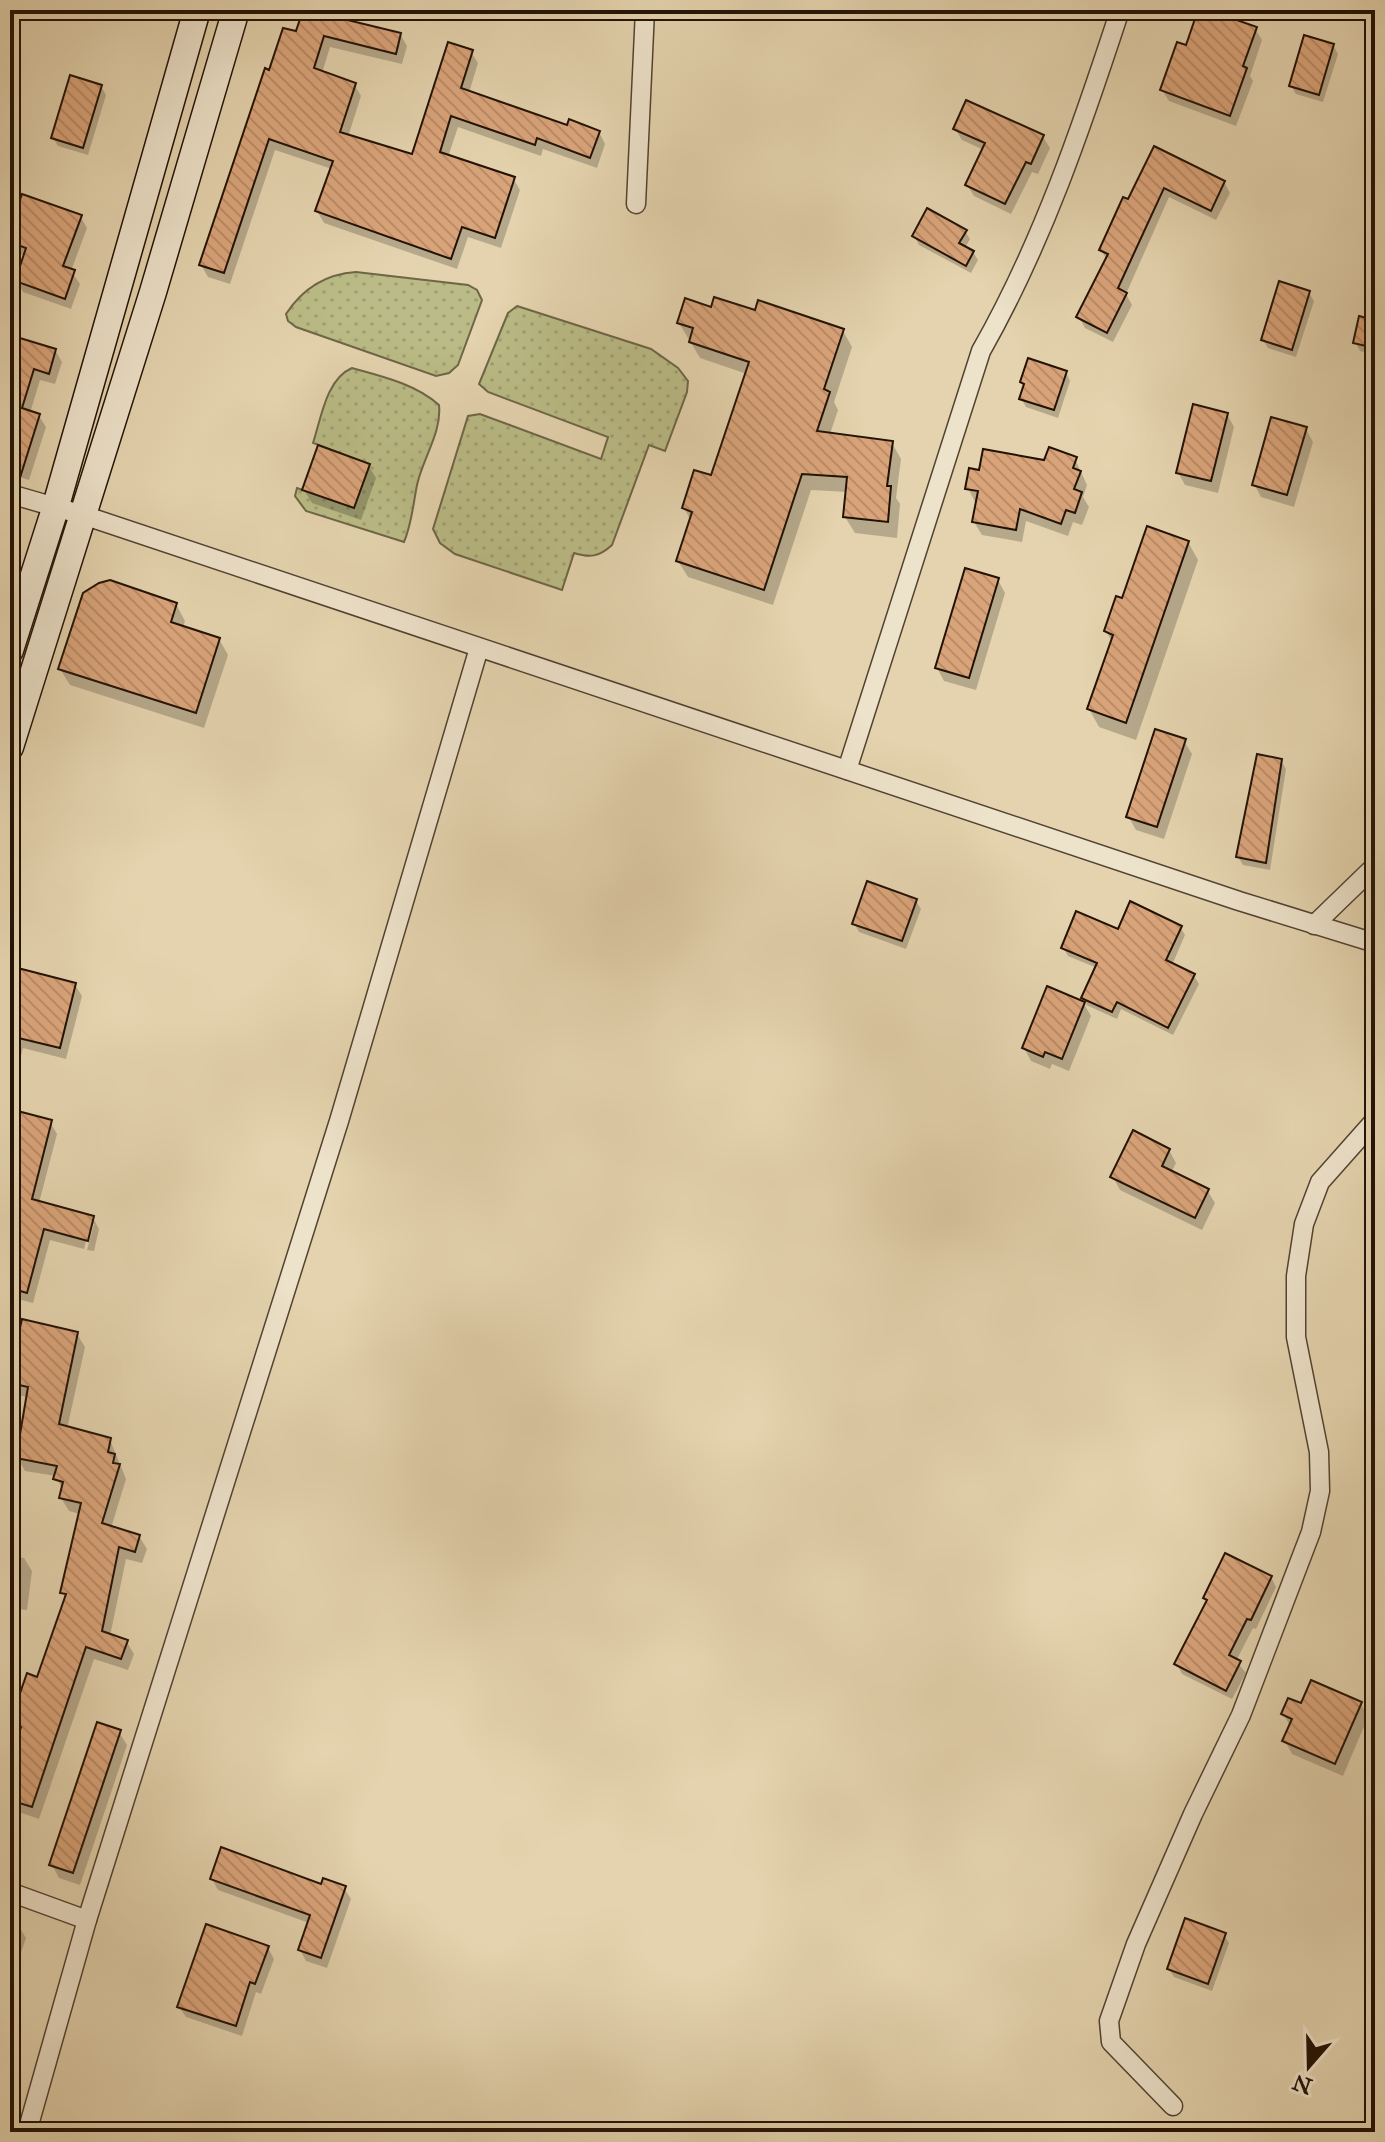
<svg xmlns="http://www.w3.org/2000/svg" width="1385" height="2142" font-family="'IM FELL Great Primer',serif">
  <style>
    .grass { fill: url(#grass-dots); stroke: #6e6646; stroke-width: 2 }
    .shadow { fill: #0003 }
    .building { fill: url(#building-back-hatch); stroke: #221206; stroke-width: 2 }
    .lines { fill: none; stroke-linecap: round; stroke-linejoin: round }
    .street-casing { stroke: #524230; stroke-width: 21 }
    .secondary-casing { stroke: #221206; stroke-width: 29 }
    .street { stroke: #ede2ca; stroke-width: 18 }
    .secondary { stroke: #ede2ca; stroke-width: 26 }
  </style>
  <defs>
    <pattern id="grass-dots" width="8" height="8" patternUnits="userSpaceOnUse" patternTransform="scale(2)"><rect width="8" height="8" fill="#babb86"/><path d="M2 2h.1M6 6h.1" fill="none" stroke="#a0a072" stroke-width="1.8" stroke-linecap="round"/></pattern>
    <pattern id="building-back-hatch" width="6" height="6" patternUnits="userSpaceOnUse" patternTransform="scale(2)"><rect width="6" height="6" fill="#daa47a"/><path d="M-1 5l2 2M0 0l6 6M5-1l2 2" fill="none" stroke="#bb8c68"/></pattern>
  </defs>
  <rect width="100%" height="100%" fill="#e4d3ae"/>
  <filter id="stains"><feTurbulence type="fractalNoise" baseFrequency=".0025" numOctaves="4"/><feColorMatrix values="0 0 0 0 .2 0 0 0 0 .09 0 0 0 0 .02 0 0 0 .5 -.17"/></filter>
  <radialGradient id="worn" r=".72"><stop offset=".6" stop-color="#630" stop-opacity="0"/><stop offset="1" stop-color="#630" stop-opacity=".3"/></radialGradient>
  <g class="grass">
    <path d="M 356,272 L 468,285 L 477,290 L 482,300 L 458,365 L 449,373 L 436,376 L 296,327 L 288,321 L 286,314 C 303,288 325,274 356,272 Z"/>
    <path d="M 517,306 L 651,349 L 678,368 L 688,381 L 687,392 L 665,451 L 649,445 L 612,545 C 599,557 590,558 574,553 L 562,590 L 455,554 L 440,543 L 433,529 L 468,416 L 480,414 L 601,459 L 608,437 L 488,392 L 479,384 L 508,313 Z"/>
    <path d="M 352,368 C 381,376 416,384 439,405 C 442,432 423,458 417,485 C 413,505 412,523 404,542 L 306,511 L 295,496 L 297,488 L 354,507 L 369,464 L 313,443 C 321,419 326,379 352,368 Z"/>
  </g>
  <g class="shadow">
    <path d="M 305,10 L 324,10 L 331,12 L 335,19 L 400,34 L 407,46 L 402,64 L 330,47 L 322,73 L 354,84 L 361,96 L 348,137 L 413,156 L 471,52 L 478,63 L 469,93 L 568,128 L 599,132 L 605,144 L 597,168 L 543,149 L 541,156 L 458,127 L 448,157 L 513,178 L 520,190 L 501,248 L 468,237 L 457,269 L 324,223 L 317,211 L 332,169 L 275,150 L 230,284 L 208,277 L 201,265 L 270,72 L 297,34 Z"/>
    <path d="M 1201,10 L 1255,29 L 1262,40 L 1250,76 L 1253,81 L 1236,126 L 1169,101 L 1162,90 L 1187,48 Z"/>
    <path d="M 1333,45 L 1338,54 L 1323,102 L 1296,94 L 1291,86 Z"/>
    <path d="M 101,86 L 106,95 L 88,155 L 58,146 L 53,138 Z"/>
    <path d="M 955,129 L 1043,137 L 1050,148 L 1038,174 L 1032,172 L 1011,214 L 974,196 L 967,185 L 984,150 L 962,140 Z"/>
    <path d="M 1155,149 L 1224,182 L 1230,193 L 1216,220 L 1169,197 L 1126,294 L 1132,305 L 1113,342 L 1085,328 L 1079,317 L 1107,260 L 1101,250 Z"/>
    <path d="M 80,216 L 87,228 L 71,271 L 80,284 L 71,309 L 23,292 L 17,281 L 26,256 L 14,252 L 10,244 L 10,234 Z"/>
    <path d="M 965,231 L 970,239 L 965,248 L 973,252 L 978,260 L 971,273 L 919,245 L 914,236 Z"/>
    <path d="M 1309,293 L 1314,301 L 1296,357 L 1268,348 L 1263,340 Z"/>
    <path d="M 712,309 L 756,313 L 843,331 L 852,347 L 834,402 L 838,410 L 830,434 L 892,443 L 901,459 L 896,498 L 900,504 L 897,538 L 855,533 L 845,517 L 848,492 L 811,490 L 773,605 L 688,577 L 678,561 L 691,521 L 684,508 L 712,478 L 747,374 L 700,358 L 679,323 Z"/>
    <path d="M 1375,322 L 1375,355 L 1360,351 L 1356,343 Z"/>
    <path d="M 10,337 L 55,350 L 62,362 L 55,384 L 40,380 L 30,413 L 39,416 L 46,427 L 29,480 L 10,474 Z"/>
    <path d="M 1066,372 L 1070,381 L 1058,418 L 1026,407 L 1021,398 L 1025,387 L 1022,382 Z"/>
    <path d="M 1227,414 L 1234,427 L 1218,493 L 1185,485 L 1178,472 Z"/>
    <path d="M 1306,429 L 1313,442 L 1294,507 L 1261,497 L 1254,484 Z"/>
    <path d="M 1075,459 L 1087,485 L 1083,497 L 1089,507 L 1082,525 L 1073,522 L 1068,536 L 1026,521 L 1022,542 L 982,535 L 974,522 L 978,502 L 975,502 L 968,488 L 981,473 Z"/>
    <path d="M 368,465 L 376,478 L 361,520 L 312,503 L 304,490 Z"/>
    <path d="M 1188,542 L 1198,560 L 1136,740 L 1099,727 L 1089,709 L 1112,642 L 1106,631 L 1123,601 Z"/>
    <path d="M 998,580 L 1005,593 L 976,690 L 944,681 L 937,668 Z"/>
    <path d="M 176,604 L 185,621 L 183,628 L 219,639 L 228,655 L 204,728 L 70,685 L 60,669 Z"/>
    <path d="M 1184,741 L 1192,754 L 1164,839 L 1136,830 L 1128,816 Z"/>
    <path d="M 1281,761 L 1286,769 L 1270,870 L 1243,865 L 1238,857 Z"/>
    <path d="M 916,901 L 921,909 L 906,949 L 859,932 L 854,923 Z"/>
    <path d="M 1180,927 L 1185,935 L 1172,965 L 1194,976 L 1199,984 L 1173,1035 L 1121,1009 L 1117,1019 L 1084,1004 L 1091,1016 L 1069,1071 L 1052,1064 L 1050,1069 L 1031,1061 L 1024,1048 L 1049,989 L 1087,1005 L 1083,997 L 1097,968 L 1068,956 L 1063,947 L 1119,932 Z"/>
    <path d="M 10,969 L 75,985 L 82,996 L 66,1059 L 23,1048 L 10,1097 Z"/>
    <path d="M 10,1111 L 50,1122 L 57,1134 L 39,1203 L 93,1218 L 99,1229 L 94,1251 L 87,1250 L 94,1224 L 90,1224 L 84,1249 L 50,1240 L 33,1303 L 10,1297 Z"/>
    <path d="M 1169,1150 L 1176,1163 L 1171,1173 L 1207,1190 L 1215,1203 L 1202,1230 L 1120,1190 L 1113,1177 Z"/>
    <path d="M 77,1334 L 85,1347 L 67,1429 L 110,1440 L 126,1479 L 111,1528 L 139,1536 L 147,1549 L 142,1563 L 126,1559 L 110,1636 L 126,1641 L 134,1654 L 128,1670 L 94,1659 L 39,1819 L 10,1809 L 10,1767 L 20,1737 L 12,1723 L 28,1675 L 39,1679 L 66,1599 L 62,1592 L 80,1514 L 69,1511 L 61,1498 L 63,1491 L 56,1476 L 25,1471 L 18,1458 L 28,1397 L 17,1395 L 10,1381 Z"/>
    <path d="M 10,1556 L 24,1558 L 32,1571 L 27,1610 L 10,1608 Z"/>
    <path d="M 1271,1577 L 1276,1587 L 1256,1629 L 1253,1628 L 1236,1661 L 1246,1673 L 1232,1699 L 1182,1674 L 1177,1664 L 1208,1603 L 1205,1598 Z"/>
    <path d="M 1361,1704 L 1368,1717 L 1343,1776 L 1292,1754 L 1285,1741 L 1291,1727 L 1283,1714 L 1302,1706 Z"/>
    <path d="M 119,1732 L 127,1745 L 80,1885 L 59,1878 L 52,1865 Z"/>
    <path d="M 212,1879 L 344,1888 L 351,1899 L 327,1968 L 306,1961 L 300,1950 L 309,1923 L 218,1890 Z"/>
    <path d="M 10,1918 L 15,1920 L 26,1938 L 10,1984 Z"/>
    <path d="M 1224,1935 L 1229,1943 L 1212,1991 L 1174,1977 L 1169,1969 Z"/>
    <path d="M 268,1948 L 274,1959 L 261,1994 L 256,1992 L 242,2036 L 186,2017 L 179,2007 Z"/>
  </g>
  <g class="building">
    <path d="M 303,10 L 332,10 L 331,16 L 401,33 L 396,54 L 324,36 L 314,68 L 356,83 L 340,132 L 412,154 L 448,42 L 473,50 L 461,88 L 567,125 L 569,119 L 600,131 L 590,158 L 537,138 L 535,145 L 451,116 L 440,152 L 515,177 L 495,238 L 462,227 L 451,259 L 315,211 L 333,161 L 269,139 L 224,273 L 199,265 L 265,68 L 269,70 L 283,28 L 296,31 Z"/>
    <path d="M 1198,10 L 1208,10 L 1257,27 L 1243,66 L 1247,68 L 1230,116 L 1160,90 L 1177,42 L 1186,45 Z"/>
    <path d="M 1304,35 L 1334,44 L 1319,95 L 1289,86 Z"/>
    <path d="M 70,75 L 102,85 L 83,148 L 51,138 Z"/>
    <path d="M 966,100 L 1044,135 L 1031,164 L 1026,162 L 1005,204 L 965,185 L 985,143 L 953,129 Z"/>
    <path d="M 1154,146 L 1225,181 L 1211,211 L 1164,188 L 1118,288 L 1127,293 L 1107,333 L 1076,317 L 1108,254 L 1099,250 L 1123,197 L 1128,199 Z"/>
    <path d="M 22,194 L 82,215 L 63,266 L 75,270 L 65,299 L 15,281 L 26,248 L 10,242 L 10,228 Z"/>
    <path d="M 927,208 L 967,230 L 959,243 L 974,251 L 966,266 L 912,236 Z"/>
    <path d="M 1279,281 L 1310,291 L 1292,350 L 1261,340 Z"/>
    <path d="M 714,297 L 755,310 L 758,300 L 844,329 L 824,389 L 830,392 L 817,431 L 893,441 L 887,486 L 891,486 L 888,522 L 843,517 L 847,477 L 802,474 L 764,590 L 676,561 L 692,512 L 682,508 L 694,470 L 711,475 L 749,362 L 689,342 L 693,328 L 677,323 L 685,298 L 711,307 Z"/>
    <path d="M 1359,316 L 1375,320 L 1375,348 L 1353,343 Z"/>
    <path d="M 10,335 L 56,349 L 49,374 L 34,369 L 22,408 L 40,414 L 18,484 L 10,482 Z"/>
    <path d="M 1028,358 L 1067,371 L 1054,410 L 1019,399 L 1024,384 L 1020,382 Z"/>
    <path d="M 1193,404 L 1228,413 L 1211,481 L 1176,473 Z"/>
    <path d="M 1271,417 L 1307,427 L 1287,495 L 1252,485 Z"/>
    <path d="M 318,445 L 370,464 L 354,508 L 302,490 Z"/>
    <path d="M 1049,447 L 1077,457 L 1073,468 L 1081,471 L 1074,489 L 1082,492 L 1075,513 L 1066,510 L 1061,524 L 1020,509 L 1016,530 L 972,522 L 978,491 L 965,489 L 969,468 L 979,470 L 983,449 L 1044,460 Z"/>
    <path d="M 1147,526 L 1189,541 L 1126,723 L 1087,709 L 1113,635 L 1104,631 L 1116,596 L 1122,598 Z"/>
    <path d="M 965,568 L 999,578 L 969,678 L 935,668 Z"/>
    <path d="M 110,580 L 177,603 L 171,622 L 220,638 L 196,713 L 58,669 L 83,593 L 99,583 Z"/>
    <path d="M 1155,729 L 1186,739 L 1157,827 L 1126,817 Z"/>
    <path d="M 1257,754 L 1282,759 L 1266,863 L 1236,857 Z"/>
    <path d="M 867,881 L 917,899 L 902,941 L 852,924 Z"/>
    <path d="M 1130,901 L 1182,926 L 1166,960 L 1195,974 L 1168,1028 L 1117,1002 L 1112,1012 L 1081,998 L 1097,963 L 1061,948 L 1076,911 L 1118,929 Z"/>
    <path d="M 10,966 L 76,983 L 60,1048 L 10,1036 Z"/>
    <path d="M 1047,986 L 1085,1002 L 1062,1059 L 1045,1052 L 1043,1057 L 1022,1048 Z"/>
    <path d="M 10,1109 L 52,1120 L 32,1199 L 94,1216 L 88,1241 L 44,1229 L 27,1293 L 10,1288 Z"/>
    <path d="M 1133,1130 L 1170,1149 L 1162,1166 L 1209,1189 L 1195,1218 L 1110,1177 Z"/>
    <path d="M 22,1319 L 78,1332 L 59,1424 L 111,1438 L 108,1452 L 115,1454 L 113,1463 L 120,1464 L 102,1523 L 140,1535 L 135,1552 L 119,1547 L 102,1631 L 128,1640 L 121,1659 L 86,1647 L 32,1807 L 10,1800 L 10,1761 L 21,1727 L 10,1722 L 27,1673 L 37,1677 L 66,1594 L 60,1593 L 81,1503 L 59,1498 L 63,1482 L 53,1479 L 57,1466 L 16,1458 L 28,1387 L 10,1383 L 10,1372 Z"/>
    <path d="M 1225,1553 L 1272,1576 L 1251,1620 L 1247,1619 L 1229,1655 L 1241,1661 L 1226,1691 L 1174,1664 L 1207,1600 L 1203,1598 Z"/>
    <path d="M 1311,1680 L 1362,1702 L 1335,1764 L 1282,1741 L 1292,1719 L 1281,1714 L 1288,1698 L 1301,1703 Z"/>
    <path d="M 97,1722 L 121,1730 L 73,1873 L 49,1865 Z"/>
    <path d="M 221,1847 L 321,1884 L 323,1878 L 346,1886 L 321,1958 L 298,1950 L 310,1915 L 210,1879 Z"/>
    <path d="M 1185,1918 L 1226,1933 L 1208,1984 L 1167,1969 Z"/>
    <path d="M 206,1924 L 269,1946 L 255,1984 L 250,1982 L 236,2026 L 177,2007 Z"/>
  </g>
  <g class="lines">
    <defs>
      <g id="street">
        <path d="M 636,204 L 645,10"/>
        <path d="M 10,494 L 83,515 L 1239,901 L 1375,943"/>
        <path d="M 847,770 L 981,351 C 1042,244 1082,126 1120,10"/>
        <path d="M 1314,925 L 1375,866"/>
        <path d="M 10,1892 L 87,1920"/>
        <path d="M 1173,2106 L 1111,2042 L 1109,2021 L 1136,1944 L 1193,1814 L 1241,1715 L 1311,1532 L 1320,1491 L 1319,1452 L 1296,1337 L 1296,1276 L 1304,1224 L 1320,1182 L 1375,1120"/>
        <path d="M 27,2132 L 87,1920 L 339,1121 L 479,648"/>
      </g>
      <g id="secondary">
        <path d="M 10,650 L 55,509 L 197,10"/>
        <path d="M 10,747 L 153,292 L 236,10"/>
      </g>
    </defs>
    <use href="#street" class="street-casing"/>
    <use href="#secondary" class="secondary-casing"/>
    <use href="#street" class="street"/>
    <use href="#secondary" class="secondary"/>
  </g>
  <rect width="1385" height="2142" fill="none" stroke="#e4d3ae" stroke-width="40"/>
  <rect x="12" y="12" width="1361" height="2118" fill="none" stroke="#221206" stroke-width="4"/>
  <rect x="20" y="20" width="1345" height="2102" fill="none" stroke="#221206" stroke-width="2"/>
  <g transform="translate(1309 2066) rotate(200)" stroke="#ede2ca" stroke-width="6" paint-order="stroke">
  <path d="M0-6L14 30L0 20L-14 30Z" fill="#221206"/>
  <text y="-12" font-size="22" font-weight="bold" text-anchor="middle" fill="#221206">N</text>
  </g>
  <rect width="100%" height="100%" filter="url(#stains)"/>
  <rect width="100%" height="100%" fill="url(#worn)"/>
</svg>
